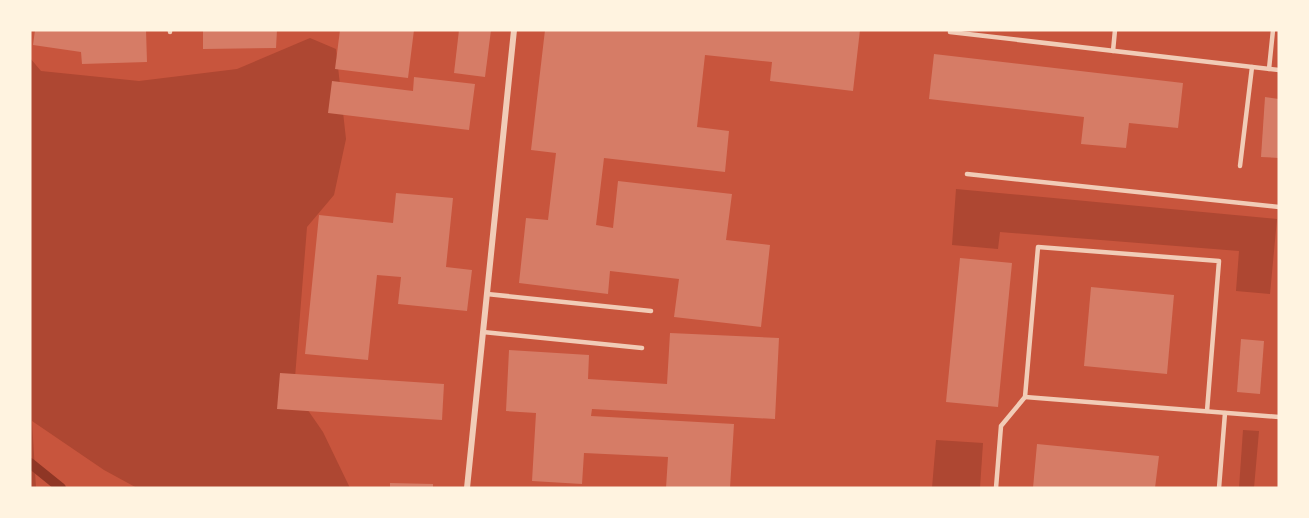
<svg xmlns="http://www.w3.org/2000/svg" width="1309" height="518" font-family="'Exo 2',sans-serif">
  <style>
    .green { fill: #ae4732 }
    .lines { fill: none; stroke-linecap: round; stroke-linejoin: round }
    .stream { stroke: #8f3625; stroke-width: 10 }
    .building { fill: #d67c66 }
    .service { stroke: #f1ccb7; stroke-width: 4.5 }
    .minor { stroke: #f1ccb7; stroke-width: 6 }
  </style>
  <rect width="100%" height="100%" fill="#c8553d"/>
  <g class="green">
    <path d="M 310,38 L 336,49 L 346,139 L 334,195 L 307,227 L 294,390 L 323,432 L 350,488 L 137,488 L 104,470 L 32,421 L 36,488 L 30,488 L 30,58 L 41,71 L 139,81 L 237,69 Z"/>
    <path d="M 956,189 L 1277,219 L 1270,294 L 1236,291 L 1239,251 L 1000,232 L 998,249 L 952,245 Z"/>
    <path d="M 1243,430 L 1259,431 L 1254,488 L 1239,488 Z"/>
    <path d="M 936,440 L 983,443 L 980,488 L 932,488 Z"/>
  </g>
  <g class="lines">
    <path class="stream" d="M 30,463 L 61,488"/>
  </g>
  <g class="building">
    <path d="M 35,30 L 146,30 L 147,62 L 82,64 L 81,52 L 33,45 Z"/>
    <path d="M 203,30 L 277,30 L 276,48 L 203,49 Z"/>
    <path d="M 340,30 L 414,30 L 408,78 L 335,69 Z"/>
    <path d="M 459,30 L 491,30 L 485,77 L 454,73 Z"/>
    <path d="M 545,30 L 860,30 L 853,91 L 770,81 L 772,62 L 705,55 L 697,127 L 729,131 L 725,172 L 604,158 L 596,225 L 613,228 L 618,181 L 732,194 L 726,240 L 770,245 L 761,327 L 674,317 L 679,279 L 610,271 L 608,294 L 519,283 L 526,218 L 548,220 L 556,153 L 531,150 Z"/>
    <path d="M 934,54 L 1183,83 L 1178,128 L 1129,123 L 1126,148 L 1081,144 L 1084,117 L 929,99 Z"/>
    <path d="M 414,77 L 475,84 L 469,130 L 328,113 L 332,81 L 413,91 Z"/>
    <path d="M 1265,97 L 1279,99 L 1279,158 L 1261,157 Z"/>
    <path d="M 396,193 L 453,198 L 446,267 L 472,270 L 467,311 L 398,304 L 401,277 L 377,275 L 368,360 L 305,354 L 319,215 L 393,223 Z"/>
    <path d="M 960,258 L 1012,263 L 998,407 L 946,402 Z"/>
    <path d="M 1091,287 L 1174,295 L 1167,374 L 1084,366 Z"/>
    <path d="M 670,333 L 779,338 L 775,419 L 592,409 L 591,416 L 734,424 L 730,488 L 666,488 L 668,457 L 584,453 L 582,484 L 532,481 L 536,413 L 506,411 L 509,350 L 589,355 L 588,379 L 667,384 Z"/>
    <path d="M 1241,339 L 1264,341 L 1260,394 L 1237,392 Z"/>
    <path d="M 280,373 L 444,384 L 442,420 L 277,409 Z"/>
    <path d="M 1037,444 L 1159,456 L 1155,488 L 1033,488 Z"/>
    <path d="M 390,483 L 433,484 L 433,488 L 390,488 Z"/>
  </g>
  <g class="lines">
    <g class="service">
      <path d="M 170,32 L 170,30"/>
      <path d="M 950,32 L 1279,70"/>
      <path d="M 1113,51 L 1115,30"/>
      <path d="M 1269,69 L 1273,30"/>
      <path d="M 1240,166 L 1252,67"/>
      <path d="M 967,174 L 1279,207"/>
      <path d="M 487,294 L 651,311"/>
      <path d="M 483,332 L 642,348"/>
      <path d="M 1025,397 L 1279,417"/>
      <path d="M 996,488 L 1001,426 L 1025,397 L 1038,247 L 1219,261 L 1207,411"/>
      <path d="M 1219,488 L 1225,413"/>
    </g>
    <path class="minor" d="M 467,488 L 514,30"/>
  </g>
  <rect width="1309" height="518" fill="none" stroke="#fff3e0" stroke-width="63"/>
</svg>
